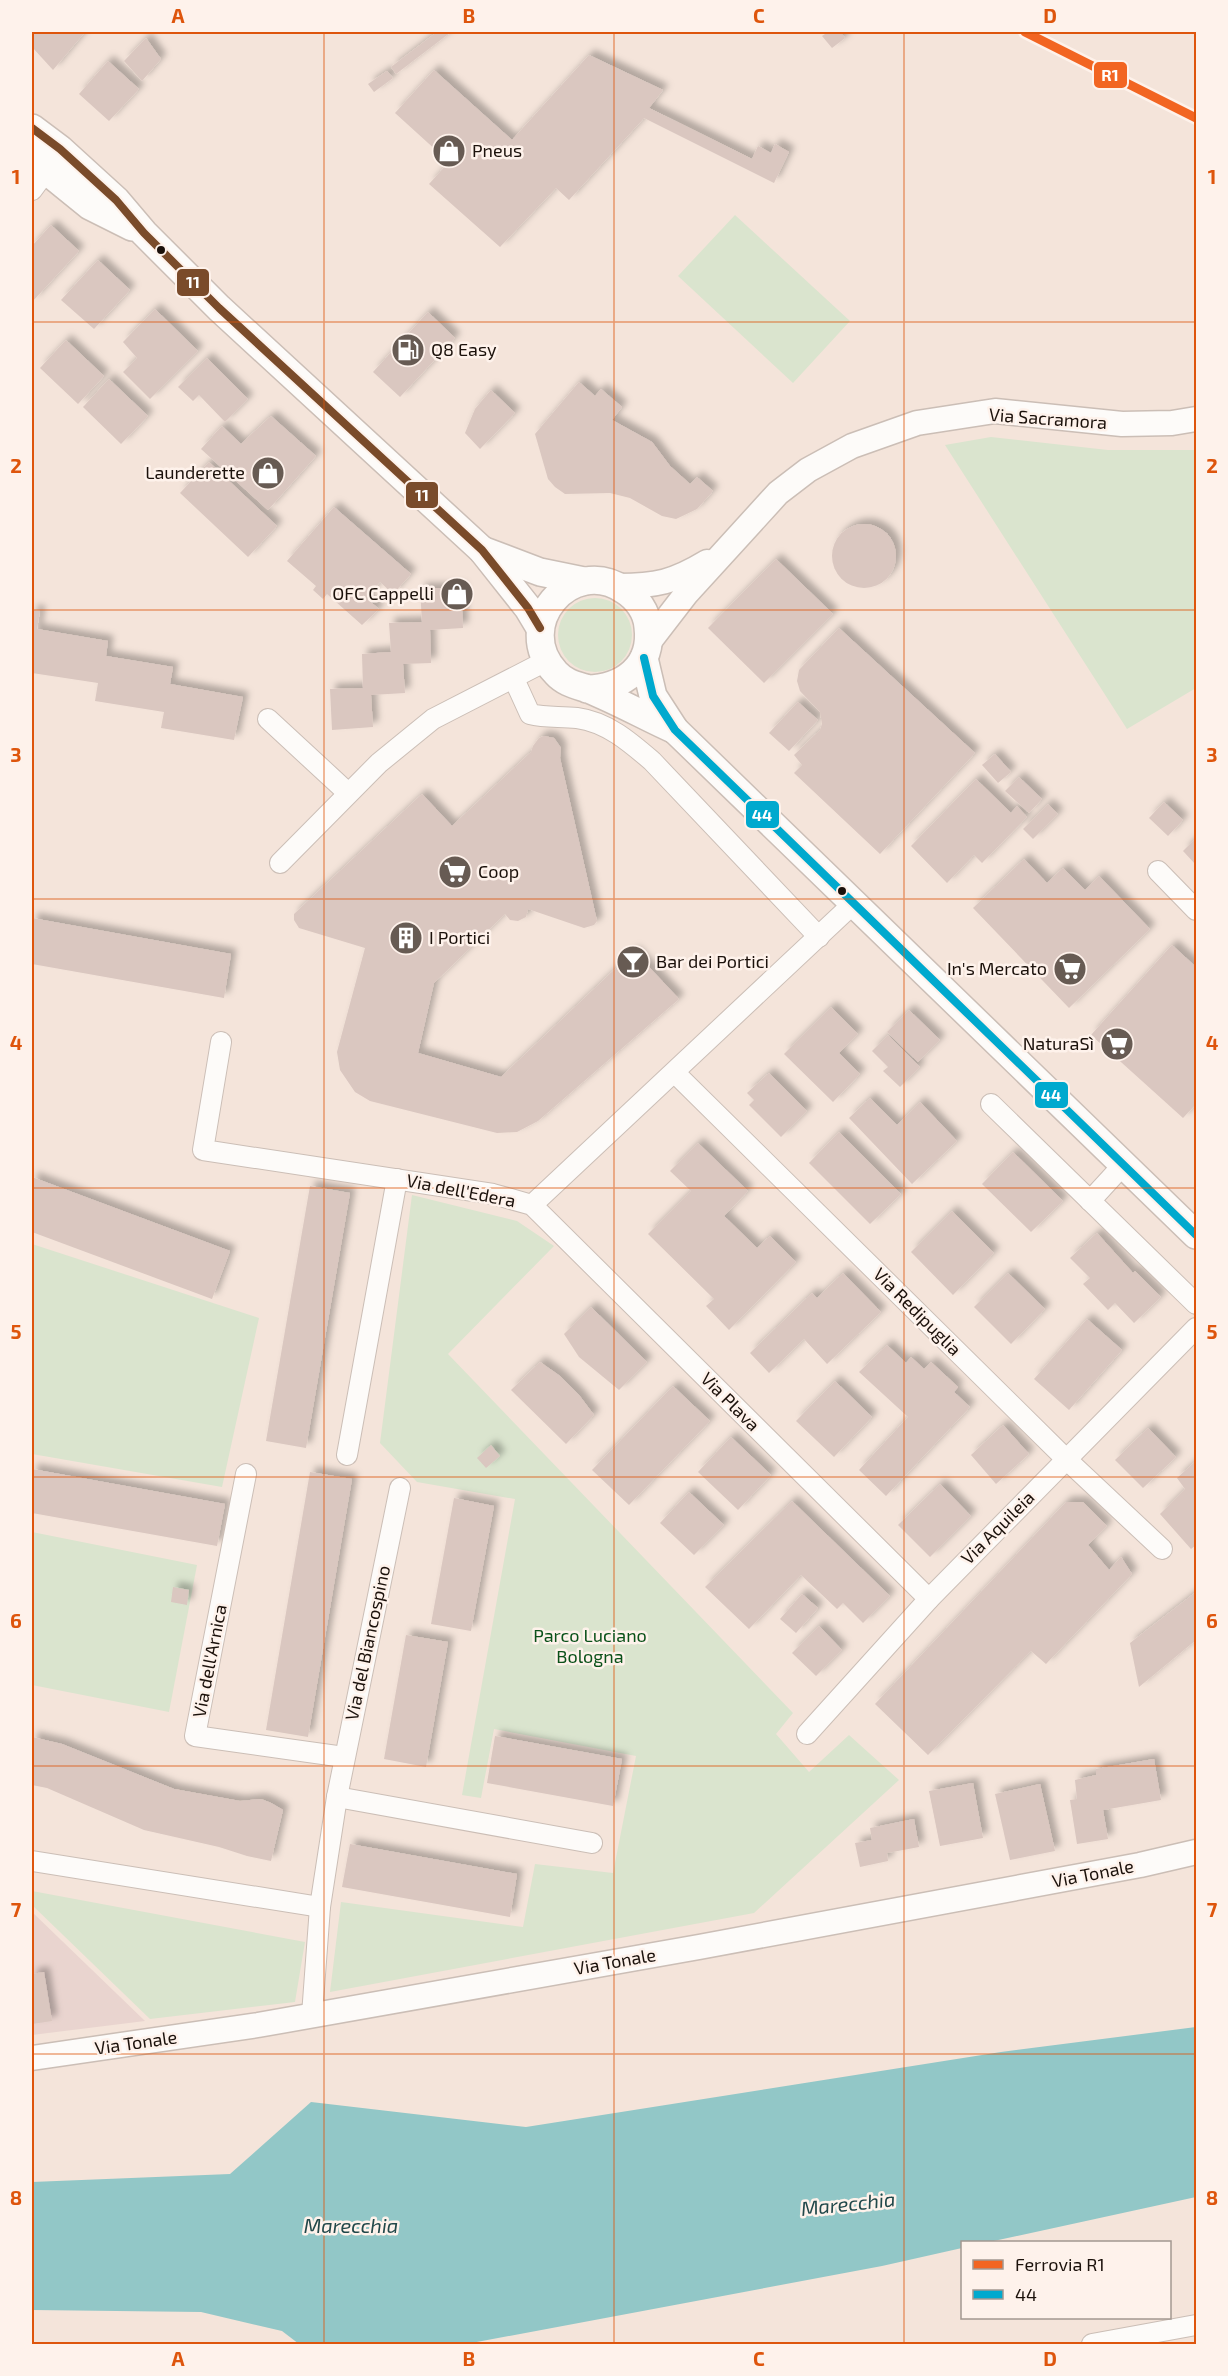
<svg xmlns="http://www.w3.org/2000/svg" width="1228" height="2376" font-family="'Exo 2',sans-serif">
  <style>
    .industrial { fill: #e9d4cf }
    .green { fill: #dae4ce }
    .water { fill: #92c7c7 }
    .building { fill: #dac7c0; filter: url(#shadow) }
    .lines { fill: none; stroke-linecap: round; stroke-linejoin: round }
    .minor-casing { stroke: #cbbeb6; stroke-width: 22 }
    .tertiary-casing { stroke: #cbbeb6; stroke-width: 27 }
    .secondary-casing { stroke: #cbbeb6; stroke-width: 30 }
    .minor { stroke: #fdfbf9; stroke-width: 20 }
    .tertiary { stroke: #fdfbf9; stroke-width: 24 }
    .secondary { stroke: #fdfbf9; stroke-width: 27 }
    .bus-1-casing { stroke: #fef2eb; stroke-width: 12 }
    .bus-2-casing { stroke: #fef2eb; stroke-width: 12 }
    .bus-1 { stroke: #00a9ce; stroke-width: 8 }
    .bus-2 { stroke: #7a4b2a; stroke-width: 8 }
    .rail-1-casing { stroke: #fef2eb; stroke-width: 14 }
    .rail-1 { stroke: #f26522; stroke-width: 9 }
    .grid { fill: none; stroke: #de550c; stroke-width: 1.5; stroke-opacity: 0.55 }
    .bus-dot { fill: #1b110b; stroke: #fef2eb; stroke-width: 2 }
    .labels { text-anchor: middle; stroke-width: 5; stroke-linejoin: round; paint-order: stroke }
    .poi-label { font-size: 18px; fill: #1b110b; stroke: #fef2eb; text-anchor: start }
    .street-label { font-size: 18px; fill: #1b110b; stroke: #fef2eb }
    .park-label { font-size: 18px; fill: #0a5119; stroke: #fef2eb }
    .water-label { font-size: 20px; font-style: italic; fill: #21484a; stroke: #fef2eb }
    .line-badge { stroke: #fef2eb; stroke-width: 2 }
    .badge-label { font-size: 16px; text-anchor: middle; font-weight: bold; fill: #fff }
    .neatline { fill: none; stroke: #de550c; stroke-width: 2 }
    .grid-label { font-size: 20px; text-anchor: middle; font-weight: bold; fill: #de550c }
  </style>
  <defs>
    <filter id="shadow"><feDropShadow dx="5.5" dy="-5.5" stdDeviation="3" flood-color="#0004"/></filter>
  </defs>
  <rect width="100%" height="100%" fill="#f4e4da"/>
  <path class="industrial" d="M 32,1912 L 145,2021 L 32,2035 Z"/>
  <g class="green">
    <path d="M 735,215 L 850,321 L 793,383 L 678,276 Z"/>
    <path d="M 991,437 L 1108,450 L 1196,450 L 1196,688 L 1127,729 L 945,445 Z"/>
    <circle cx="595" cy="635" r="37"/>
    <path d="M 412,1195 L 517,1221 L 554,1246 L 448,1354 L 793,1713 L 776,1734 L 809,1772 L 849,1735 L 899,1780 L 754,1913 L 330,1992 L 341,1902 L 523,1927 L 535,1864 L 613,1873 L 636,1756 L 494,1729 L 481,1798 L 462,1795 L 515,1499 L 417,1482 L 380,1443 Z"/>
    <path d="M 32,1244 L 259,1318 L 222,1487 L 32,1454 Z"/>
    <path d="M 32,1532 L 197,1565 L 169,1712 L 32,1685 Z"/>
    <path d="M 32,1891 L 305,1942 L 295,2002 L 150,2019 L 32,1905 Z"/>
  </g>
  <path class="water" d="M 1196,2027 L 1196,2197 L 989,2242 L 962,2242 L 962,2248 L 882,2266 L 466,2344 L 299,2344 L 282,2331 L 201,2312 L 32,2310 L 32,2182 L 230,2174 L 311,2102 L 526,2127 L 1001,2052 Z"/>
  <g class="building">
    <path d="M 32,32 L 85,32 L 53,70 L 32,47 Z"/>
    <path d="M 437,32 L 451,32 L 396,74 L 391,67 Z"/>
    <path d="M 828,32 L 840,32 L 845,38 L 832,48 L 822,36 Z"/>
    <path d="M 146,38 L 161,59 L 142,81 L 124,61 Z"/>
    <path d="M 589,55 L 663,90 L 649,108 L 752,159 L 758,146 L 771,153 L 775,144 L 789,152 L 774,183 L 644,118 L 569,200 L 556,188 L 500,247 L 429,184 L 449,162 L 395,113 L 434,70 L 512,140 Z"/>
    <path d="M 108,61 L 139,89 L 109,121 L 79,94 Z"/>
    <path d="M 387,71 L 393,78 L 374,92 L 368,84 Z"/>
    <path d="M 51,225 L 79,251 L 32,302 L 32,246 Z"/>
    <path d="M 98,260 L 130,290 L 94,329 L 61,300 Z"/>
    <path d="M 155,309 L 198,351 L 150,399 L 123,372 L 137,358 L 123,342 Z"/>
    <path d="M 428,312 L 455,338 L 400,397 L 373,372 Z"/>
    <path d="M 66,340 L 104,376 L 78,404 L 40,368 Z"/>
    <path d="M 207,358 L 248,399 L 225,422 L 199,395 L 193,401 L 178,387 Z"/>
    <path d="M 109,379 L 148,416 L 121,444 L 83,407 Z"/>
    <path d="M 579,382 L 595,396 L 601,389 L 622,407 L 612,420 L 652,442 L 670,466 L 690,484 L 697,477 L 713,491 L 697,509 L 676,519 L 662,516 L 630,498 L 610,493 L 565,494 L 555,487 L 548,479 L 535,434 Z"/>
    <path d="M 491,390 L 515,413 L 480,449 L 465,433 L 475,409 Z"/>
    <path d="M 271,416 L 316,456 L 268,510 L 201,449 L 222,426 L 241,444 Z"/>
    <path d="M 209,462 L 277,526 L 248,557 L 180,493 Z"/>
    <path d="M 334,507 L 411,574 L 393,594 L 380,582 L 366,598 L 379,609 L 362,625 L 327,594 L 323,599 L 313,590 L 316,586 L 287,561 Z"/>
    <circle cx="864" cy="556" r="32"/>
    <path d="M 776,559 L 833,614 L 764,683 L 708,628 Z"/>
    <path d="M 420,588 L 461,588 L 463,628 L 430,630 L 431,663 L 403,664 L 405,693 L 371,695 L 373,727 L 332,730 L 330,689 L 363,688 L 362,654 L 391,652 L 389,623 L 422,622 Z"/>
    <path d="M 32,610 L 40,611 L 37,629 L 108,641 L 106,656 L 173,667 L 170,684 L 243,697 L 234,740 L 161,728 L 164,712 L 95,701 L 98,683 L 32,673 Z"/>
    <path d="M 839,628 L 975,753 L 880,854 L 794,773 L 802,765 L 794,755 L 820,730 L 822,724 L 820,712 L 800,691 L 797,681 L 799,670 Z"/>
    <path d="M 798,702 L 818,720 L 789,751 L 769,733 Z"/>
    <path d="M 544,736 L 554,738 L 561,748 L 560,758 L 597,921 L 594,925 L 584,928 L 528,909 L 526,917 L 518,921 L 510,920 L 505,914 L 434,983 L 418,1053 L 501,1077 L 634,951 L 679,999 L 538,1121 L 517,1132 L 497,1133 L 370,1101 L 355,1092 L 340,1070 L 337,1052 L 365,948 L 299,928 L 294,920 L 294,914 L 422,794 L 452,826 L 531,752 L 533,746 L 539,738 Z"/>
    <path d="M 995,754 L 1011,772 L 998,783 L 982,765 Z"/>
    <path d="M 1019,777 L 1042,799 L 1029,813 L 1005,791 Z"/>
    <path d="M 976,779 L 1011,813 L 1017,806 L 1027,817 L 982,863 L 974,855 L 947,883 L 911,846 Z"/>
    <path d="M 1164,802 L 1183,820 L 1168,836 L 1149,818 Z"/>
    <path d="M 1048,804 L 1058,814 L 1033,839 L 1023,829 Z"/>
    <path d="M 1196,838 L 1196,865 L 1183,851 Z"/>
    <path d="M 1024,859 L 1047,883 L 1063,868 L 1085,890 L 1099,876 L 1150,929 L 1069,1008 L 973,908 Z"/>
    <path d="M 32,918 L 231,954 L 224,998 L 32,964 Z"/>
    <path d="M 1172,945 L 1196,967 L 1196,1104 L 1183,1118 L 1091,1035 Z"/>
    <path d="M 831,1007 L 858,1034 L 839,1053 L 860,1074 L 833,1102 L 784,1054 Z"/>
    <path d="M 909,1010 L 940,1040 L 918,1062 L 887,1032 Z"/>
    <path d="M 888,1035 L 920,1067 L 900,1087 L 883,1071 L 888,1067 L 872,1051 Z"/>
    <path d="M 769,1073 L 807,1111 L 781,1137 L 749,1105 L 754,1100 L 747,1093 Z"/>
    <path d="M 870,1098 L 897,1125 L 920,1102 L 957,1141 L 912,1184 L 849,1118 Z"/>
    <path d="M 839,1132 L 901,1194 L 870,1224 L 809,1163 Z"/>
    <path d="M 698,1143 L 748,1191 L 724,1216 L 757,1248 L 770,1236 L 796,1262 L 729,1330 L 706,1306 L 714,1299 L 648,1234 L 691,1191 L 670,1171 Z"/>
    <path d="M 1013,1152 L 1063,1201 L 1031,1232 L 982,1184 Z"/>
    <path d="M 32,1177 L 230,1251 L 212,1299 L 32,1232 Z"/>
    <path d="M 310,1186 L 350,1193 L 306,1448 L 266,1441 Z"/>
    <path d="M 952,1211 L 994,1253 L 953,1295 L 911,1252 Z"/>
    <path d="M 1097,1233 L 1133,1273 L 1135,1271 L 1161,1297 L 1134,1323 L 1115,1303 L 1108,1310 L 1083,1284 L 1090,1278 L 1070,1258 Z"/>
    <path d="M 843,1273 L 881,1312 L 827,1364 L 804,1339 L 769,1373 L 750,1353 L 812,1293 L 817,1298 Z"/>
    <path d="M 1008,1273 L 1045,1309 L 1011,1344 L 974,1307 Z"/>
    <path d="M 591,1307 L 647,1362 L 619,1390 L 579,1357 L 564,1334 Z"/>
    <path d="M 1087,1319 L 1122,1350 L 1069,1410 L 1034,1379 Z"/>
    <path d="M 887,1345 L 906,1363 L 911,1357 L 924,1369 L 931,1362 L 958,1387 L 954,1392 L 970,1407 L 886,1496 L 859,1470 L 908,1417 L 859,1372 Z"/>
    <path d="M 540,1362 L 560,1376 L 579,1395 L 594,1415 L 566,1444 L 511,1390 Z"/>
    <path d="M 835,1381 L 872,1417 L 834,1457 L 796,1421 Z"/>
    <path d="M 673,1386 L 710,1421 L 629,1505 L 592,1470 Z"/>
    <path d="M 1003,1425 L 1029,1454 L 996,1484 L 971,1455 Z"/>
    <path d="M 1148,1428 L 1176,1457 L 1143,1488 L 1115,1460 Z"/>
    <path d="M 731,1437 L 771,1475 L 738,1510 L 698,1472 Z"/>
    <path d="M 491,1445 L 500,1456 L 486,1468 L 477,1458 Z"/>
    <path d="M 1196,1461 L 1196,1545 L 1191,1549 L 1160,1514 L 1185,1489 L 1177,1478 Z"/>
    <path d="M 32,1469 L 225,1504 L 217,1546 L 32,1513 Z"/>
    <path d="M 310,1472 L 352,1479 L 308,1737 L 266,1730 Z"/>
    <path d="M 940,1484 L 971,1516 L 930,1557 L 898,1525 Z"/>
    <path d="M 689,1492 L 724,1525 L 694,1555 L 660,1523 Z"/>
    <path d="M 454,1498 L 494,1506 L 471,1631 L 431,1624 Z"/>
    <path d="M 792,1501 L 890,1596 L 863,1623 L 843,1603 L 837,1609 L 801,1575 L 749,1629 L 705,1587 Z"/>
    <path d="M 1066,1502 L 1083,1502 L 1107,1526 L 1088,1545 L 1109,1570 L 1121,1557 L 1132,1574 L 1046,1664 L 1031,1651 L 928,1755 L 875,1704 Z"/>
    <path d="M 173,1587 L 189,1590 L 187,1605 L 171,1602 Z"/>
    <path d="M 1196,1592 L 1196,1640 L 1139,1687 L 1130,1643 Z"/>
    <path d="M 802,1594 L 818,1608 L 796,1633 L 780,1619 Z"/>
    <path d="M 819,1626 L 842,1650 L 816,1676 L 792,1653 Z"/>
    <path d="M 406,1635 L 448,1642 L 426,1767 L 384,1759 Z"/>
    <path d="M 495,1736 L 622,1759 L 613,1806 L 487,1783 Z"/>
    <path d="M 32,1737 L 62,1744 L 174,1789 L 240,1801 L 261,1799 L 271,1803 L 283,1810 L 271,1861 L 247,1856 L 219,1847 L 144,1830 L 47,1788 L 32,1785 Z"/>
    <path d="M 1154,1759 L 1161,1800 L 1103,1810 L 1108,1839 L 1077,1844 L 1070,1800 L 1077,1799 L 1075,1780 L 1096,1775 L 1096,1769 Z"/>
    <path d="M 973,1783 L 983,1838 L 940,1846 L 929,1791 Z"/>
    <path d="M 1040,1784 L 1055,1851 L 1010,1860 L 995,1794 Z"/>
    <path d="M 914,1819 L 919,1847 L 887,1853 L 888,1861 L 860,1867 L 855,1843 L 872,1840 L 870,1828 Z"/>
    <path d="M 350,1844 L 517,1874 L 510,1917 L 342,1887 Z"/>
    <path d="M 44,1972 L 52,2021 L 32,2024 L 32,1974 Z"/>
  </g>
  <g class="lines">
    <defs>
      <g id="minor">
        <path d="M 32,190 L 46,171"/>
        <path d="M 514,679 L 530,714 C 546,718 560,716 577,718 C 607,722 630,742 652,761 L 819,937"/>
        <path d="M 268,719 L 348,793"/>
        <path d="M 280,863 L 379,763 L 433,719 L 546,661"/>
        <path d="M 1158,871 L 1196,910"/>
        <path d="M 221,1042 L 203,1150 L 493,1194 L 532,1205 L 929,1599"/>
        <path d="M 675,1073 L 1066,1459 L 1162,1549"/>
        <path d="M 991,1104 L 1196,1304"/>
        <path d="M 1090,1201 L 1123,1165"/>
        <path d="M 532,1205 L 854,903"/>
        <path d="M 347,1455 L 397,1179"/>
        <path d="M 246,1474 L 195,1736 L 344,1757"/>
        <path d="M 807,1734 L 929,1599 L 1196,1328"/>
        <path d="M 337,1797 L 592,1843"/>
        <path d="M 32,1861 L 320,1907"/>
        <path d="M 312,2015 L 320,1907 L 337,1797 L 400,1488"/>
        <path d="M 1092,2344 L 1196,2325"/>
      </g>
      <g id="tertiary">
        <path d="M 618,586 C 656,586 674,582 707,562"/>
        <path d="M 649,642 L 686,594 L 778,493 L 808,470 L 852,446 L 917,423 L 995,411 L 1122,424 L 1172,423 L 1196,419"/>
        <path d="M 32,2058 L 258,2025 L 699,1947 L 1140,1865 L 1196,1852"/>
      </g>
      <g id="secondary">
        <path d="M 32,128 L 60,149 L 116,200 L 144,233 L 219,308 L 482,550 L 528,608 L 540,628"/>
        <path d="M 32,159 L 90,206 L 132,227"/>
        <path d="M 482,550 L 540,572 L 584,581"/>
        <path d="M 644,658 L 653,696 L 675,730 L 1196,1235"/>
        <path d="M 587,689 C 623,688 653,667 648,627 C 647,612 637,598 624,590 C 571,554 511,626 556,673 C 565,683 576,685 588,689 C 618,701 646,717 675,730"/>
      </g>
    </defs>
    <use href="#minor" class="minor-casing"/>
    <use href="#tertiary" class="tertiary-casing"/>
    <use href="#secondary" class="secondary-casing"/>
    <use href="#minor" class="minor"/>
    <use href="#tertiary" class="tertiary"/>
    <use href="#secondary" class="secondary"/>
    <defs>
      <path id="bus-1" d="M 644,658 L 653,696 L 675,730 L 1196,1235"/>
      <path id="bus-2" d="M 32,128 L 60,149 L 116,200 L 144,233 L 219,308 L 482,550 L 528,608 L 540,628"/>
    </defs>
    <use href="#bus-1" class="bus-1-casing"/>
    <use href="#bus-2" class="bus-2-casing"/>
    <use href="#bus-1" class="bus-1"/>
    <use href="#bus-2" class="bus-2"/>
    <defs>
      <path id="rail-1" d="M 1025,32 L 1196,118"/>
    </defs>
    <use href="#rail-1" class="rail-1-casing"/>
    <use href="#rail-1" class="rail-1"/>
  </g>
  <path class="grid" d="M 324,32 L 324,2344M 614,32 L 614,2344M 904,32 L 904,2344M 32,322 L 1196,322M 32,610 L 1196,610M 32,899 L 1196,899M 32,1188 L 1196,1188M 32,1477 L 1196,1477M 32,1766 L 1196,1766M 32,2054 L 1196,2054"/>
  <defs>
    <symbol id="shop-disc" viewBox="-11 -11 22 22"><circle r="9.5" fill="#675b53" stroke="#fef2eb"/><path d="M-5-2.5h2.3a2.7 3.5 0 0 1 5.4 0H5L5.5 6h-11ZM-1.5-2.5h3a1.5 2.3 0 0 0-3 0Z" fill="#fff"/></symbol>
    <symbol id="fuel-disc" viewBox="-11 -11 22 22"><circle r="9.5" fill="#675b53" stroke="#fef2eb"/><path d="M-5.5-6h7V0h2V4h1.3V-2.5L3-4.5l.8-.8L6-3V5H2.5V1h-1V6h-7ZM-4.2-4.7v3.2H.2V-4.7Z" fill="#fff"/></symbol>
    <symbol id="supermarket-disc" viewBox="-11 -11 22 22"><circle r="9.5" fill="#675b53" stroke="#fef2eb"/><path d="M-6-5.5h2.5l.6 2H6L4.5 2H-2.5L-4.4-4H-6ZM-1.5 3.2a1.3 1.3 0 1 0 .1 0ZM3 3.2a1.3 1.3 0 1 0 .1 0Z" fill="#fff"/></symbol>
    <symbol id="building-disc" viewBox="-11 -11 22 22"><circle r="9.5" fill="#675b53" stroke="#fef2eb"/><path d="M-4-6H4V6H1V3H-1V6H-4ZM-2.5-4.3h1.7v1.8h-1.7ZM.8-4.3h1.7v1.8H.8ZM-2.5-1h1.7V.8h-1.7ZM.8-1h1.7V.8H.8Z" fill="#fff"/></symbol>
    <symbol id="bar-disc" viewBox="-11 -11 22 22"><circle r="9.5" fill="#675b53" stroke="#fef2eb"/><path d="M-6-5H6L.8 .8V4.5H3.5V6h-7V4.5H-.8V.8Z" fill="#fff"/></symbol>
  </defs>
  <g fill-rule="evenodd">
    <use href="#shop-disc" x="430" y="132" width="38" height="38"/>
    <use href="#fuel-disc" x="389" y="331" width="38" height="38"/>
    <use href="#shop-disc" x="249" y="454" width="38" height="38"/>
    <use href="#shop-disc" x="438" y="575" width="38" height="38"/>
    <use href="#supermarket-disc" x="436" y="853" width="38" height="38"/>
    <use href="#building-disc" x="387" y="919" width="38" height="38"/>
    <use href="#bar-disc" x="614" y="943" width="38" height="38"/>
    <use href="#supermarket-disc" x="1051" y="950" width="38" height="38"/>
    <use href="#supermarket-disc" x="1098" y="1025" width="38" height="38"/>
  </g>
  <g class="bus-dot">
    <circle cx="161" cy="250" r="5"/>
    <circle cx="842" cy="891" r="5"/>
  </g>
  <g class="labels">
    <g class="poi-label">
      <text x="472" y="157">Pneus</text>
      <text x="431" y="356">Q8 Easy</text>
      <text x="245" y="479" text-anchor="end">Launderette</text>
      <text x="434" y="600" text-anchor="end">OFC Cappelli</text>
      <text x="478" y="878">Coop</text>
      <text x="429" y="944">I Portici</text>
      <text x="656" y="968">Bar dei Portici</text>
      <text x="1047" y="975" text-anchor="end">In's Mercato</text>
      <text x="1094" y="1050" text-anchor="end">NaturaSì</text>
    </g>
    <g class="street-label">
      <text transform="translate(1048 419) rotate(4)" y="6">Via Sacramora</text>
      <text transform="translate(461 1191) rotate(11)" y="6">Via dell'Edera</text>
      <text transform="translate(917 1312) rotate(45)" y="6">Via Redipuglia</text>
      <text transform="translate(730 1402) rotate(45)" y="6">Via Plava</text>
      <text transform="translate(998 1528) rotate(-45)" y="6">Via Aquileia</text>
      <text transform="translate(368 1643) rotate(-78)" y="6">Via del Biancospino</text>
      <text transform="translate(210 1661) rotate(-79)" y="6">Via dell'Arnica</text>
      <text transform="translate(1093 1874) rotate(-11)" y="6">Via Tonale</text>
      <text transform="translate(615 1962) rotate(-10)" y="6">Via Tonale</text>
      <text transform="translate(136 2043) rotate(-8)" y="6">Via Tonale</text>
    </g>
    <g class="park-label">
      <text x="590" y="1642">Parco Luciano<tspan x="590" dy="21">Bologna</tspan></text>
    </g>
    <g class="water-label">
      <text transform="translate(848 2204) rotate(-6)" y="7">Marecchia</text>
      <text x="351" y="2233">Marecchia</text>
    </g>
  </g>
  <g class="line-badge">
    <rect x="1093" y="61" width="35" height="28" rx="6" fill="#f26522"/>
    <rect x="176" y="268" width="34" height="29" rx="6" fill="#7a4b2a"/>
    <rect x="405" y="481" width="34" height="28" rx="6" fill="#7a4b2a"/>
    <rect x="745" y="800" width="35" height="29" rx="6" fill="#00a9ce"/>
    <rect x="1034" y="1081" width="35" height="28" rx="6" fill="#00a9ce"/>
  </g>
  <g class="badge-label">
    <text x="1110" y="81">R1</text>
    <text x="193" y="288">11</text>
    <text x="422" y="501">11</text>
    <text x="762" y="821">44</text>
    <text x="1051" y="1101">44</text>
  </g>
  <rect width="1228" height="2376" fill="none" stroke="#fef2eb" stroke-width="66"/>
  <rect x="961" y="2241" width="210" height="78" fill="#fef2eb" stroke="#a39891" stroke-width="1.5"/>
  <rect x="973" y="2260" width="30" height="9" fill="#f26522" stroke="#a39891" stroke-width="1.5"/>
  <text x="1015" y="2271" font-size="18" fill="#1b110b">Ferrovia R1</text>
  <rect x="973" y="2290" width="30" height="9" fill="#00a9ce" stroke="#a39891" stroke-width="1.5"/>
  <text x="1015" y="2301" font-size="18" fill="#1b110b">44</text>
  <rect x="33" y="33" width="1162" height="2310" class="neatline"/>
  <g class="grid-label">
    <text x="178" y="23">A</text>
    <text x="469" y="23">B</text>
    <text x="759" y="23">C</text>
    <text x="1050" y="23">D</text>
    <text x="16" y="184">1</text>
    <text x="1212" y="184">1</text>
    <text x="16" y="473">2</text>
    <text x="1212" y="473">2</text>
    <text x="16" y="762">3</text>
    <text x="1212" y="762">3</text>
    <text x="16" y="1050">4</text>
    <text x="1212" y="1050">4</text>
    <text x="16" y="1339">5</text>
    <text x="1212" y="1339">5</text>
    <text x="16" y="1628">6</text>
    <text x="1212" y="1628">6</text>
    <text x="16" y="1917">7</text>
    <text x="1212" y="1917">7</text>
    <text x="16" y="2205">8</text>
    <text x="1212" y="2205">8</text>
    <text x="178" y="2366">A</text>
    <text x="469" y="2366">B</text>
    <text x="759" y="2366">C</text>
    <text x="1050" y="2366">D</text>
  </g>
</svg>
